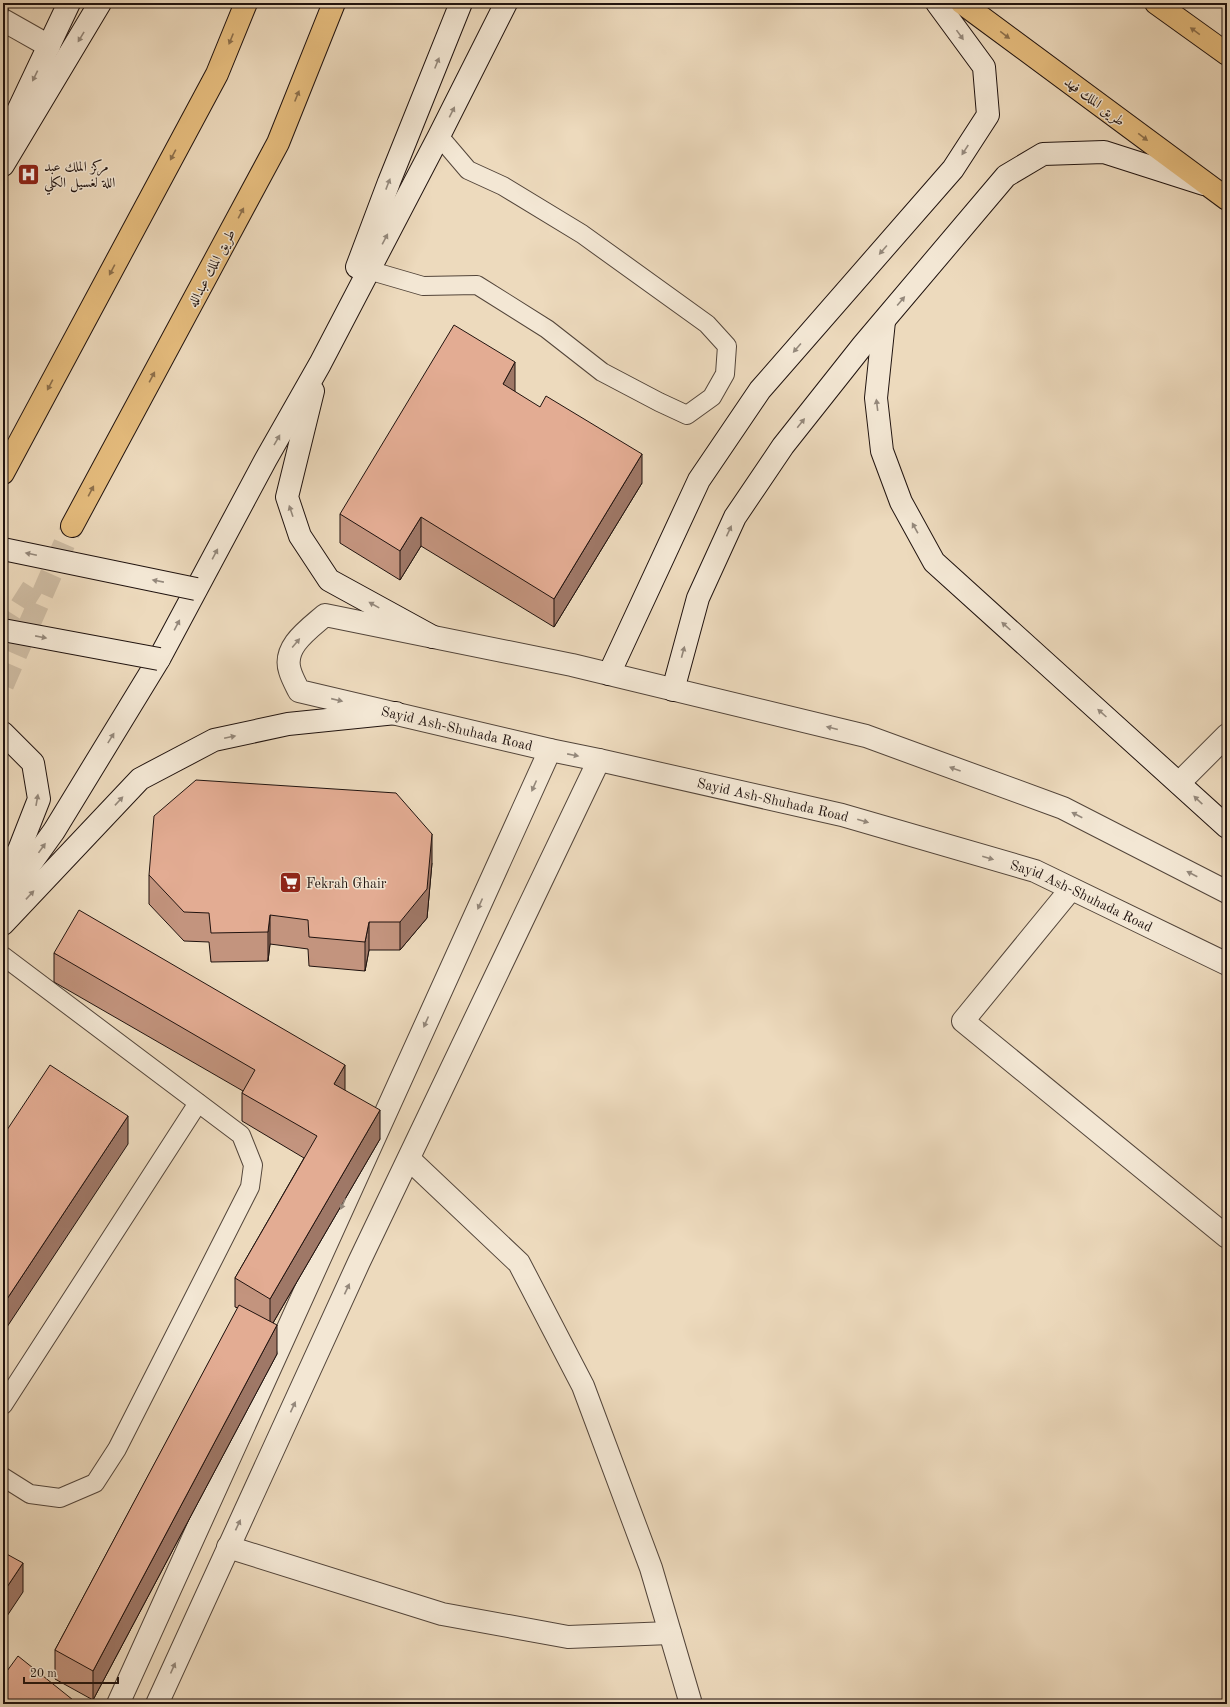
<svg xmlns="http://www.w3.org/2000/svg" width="1230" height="1707" font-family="'Old Standard TT',Amiri,serif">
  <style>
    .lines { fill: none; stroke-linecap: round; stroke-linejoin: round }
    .highway-tunnel { stroke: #cebca3; stroke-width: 22; stroke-dasharray: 22 11; stroke-linecap: butt }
    .lane-casing { stroke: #53453a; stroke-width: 20 }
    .street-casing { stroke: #53453a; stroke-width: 24 }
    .secondary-casing { stroke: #20130f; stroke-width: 24 }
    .primary-casing { stroke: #20130f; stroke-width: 24 }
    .highway-casing { stroke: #20130f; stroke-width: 24 }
    .lane { stroke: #f3e7d4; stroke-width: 18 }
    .street { stroke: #f3e7d4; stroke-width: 22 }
    .secondary { stroke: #f3e7d4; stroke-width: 22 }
    .primary { stroke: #e6bd7e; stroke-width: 22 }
    .highway { stroke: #e6bd7e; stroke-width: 22 }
    .secondary-bridge-casing { stroke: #20130f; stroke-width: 24; stroke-linecap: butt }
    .secondary-bridge { stroke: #f3e7d4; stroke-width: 22 }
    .wall { fill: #c3947e; stroke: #20130f }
    .shaded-wall { fill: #9f7867; stroke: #20130f }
    .building { fill: #e3ac93; stroke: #20130f }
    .oneway { fill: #8d704c }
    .oneway2 { fill: #94887b }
    .labels { text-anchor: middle; stroke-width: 3; stroke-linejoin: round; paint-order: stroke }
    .street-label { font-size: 14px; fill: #20130f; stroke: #f3e7d4 }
    .poi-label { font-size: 14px; fill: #20130f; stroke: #f3e7d4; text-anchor: start }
  </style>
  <rect width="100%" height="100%" fill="#eddabd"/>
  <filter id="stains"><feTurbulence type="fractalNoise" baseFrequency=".005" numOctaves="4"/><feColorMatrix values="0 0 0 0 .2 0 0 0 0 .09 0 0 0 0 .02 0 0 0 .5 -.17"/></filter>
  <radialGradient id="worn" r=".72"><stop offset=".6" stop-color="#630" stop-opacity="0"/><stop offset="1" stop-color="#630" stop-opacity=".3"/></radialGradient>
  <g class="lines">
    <g class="highway-tunnel">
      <path d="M 3,634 L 36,582"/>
      <path d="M 3,685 L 72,526"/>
    </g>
    <defs>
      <g id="lane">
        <path d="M 368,270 L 423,286 L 477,285 L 547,329 L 602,372 L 659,402 L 687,415 L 712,397 L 725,374 L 727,346 L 707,324 L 582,234 L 503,186 L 468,170 L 439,136"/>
        <path d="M 3,956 L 241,1135 L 253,1165 L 250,1187 L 117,1449 L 95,1483 L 60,1498 L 30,1494 L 3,1477"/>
        <path d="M 3,1405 L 198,1103"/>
      </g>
      <g id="street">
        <path d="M 3,20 L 49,46"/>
        <path d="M 1179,783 L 1227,735"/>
        <path d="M 1071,889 L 963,1021 L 1227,1237"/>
        <path id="s1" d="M 1227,892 L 1063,808 L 866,736 L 572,665 L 325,615 C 309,629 282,647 290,671 C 292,678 296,685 299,691 L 550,750 L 599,760 L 842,815 L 1035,871 L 1227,964"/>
        <path d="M 409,1159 L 519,1263 L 583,1386 L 651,1568 L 691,1704"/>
        <path d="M 228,1547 L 442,1614 L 568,1637 L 670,1633"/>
        <path d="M 118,1704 L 550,750"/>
        <path d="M 157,1704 L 359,1262 L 599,760"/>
      </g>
      <g id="secondary">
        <path d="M 6,136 L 69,3"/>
        <path d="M 3,165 L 100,3"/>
        <path d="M 357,267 L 389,182 L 461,3"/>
        <path d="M 884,321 L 876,398 L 882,451 L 901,502 L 934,562 L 1227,827"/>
        <path d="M 313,391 L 287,497 L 300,536 L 329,580 L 433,637"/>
        <path d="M 609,674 L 699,480 L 760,390 L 953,169 L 988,115 L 984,67 L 937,3"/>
        <path d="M 673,690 L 698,598 L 735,517 L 783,446 L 863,345 L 1006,176 L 1043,154 L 1104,152 L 1204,184"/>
        <path d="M 3,733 L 33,763 L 39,799 L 19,850 L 3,878"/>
        <path d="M 3,902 L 54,831 L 159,659 L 266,459 L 320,364 L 439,136 L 506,3"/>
        <path d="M 3,924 L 140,779 L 214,740 L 288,724 L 396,713"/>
      </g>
      <g id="primary">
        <path d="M 962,3 L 1227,199"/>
        <path d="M 1156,3 L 1227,54"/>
      </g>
      <g id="highway">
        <path d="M 3,473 L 217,74 L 246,3"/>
        <path d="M 72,526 L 278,143 L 334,3"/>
      </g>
    </defs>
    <use href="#lane" class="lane-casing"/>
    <use href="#street" class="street-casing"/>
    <use href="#secondary" class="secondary-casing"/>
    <use href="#primary" class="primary-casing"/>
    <use href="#highway" class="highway-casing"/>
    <use href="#lane" class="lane"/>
    <use href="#street" class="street"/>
    <use href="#secondary" class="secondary"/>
    <use href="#primary" class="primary"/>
    <use href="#highway" class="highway"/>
    <defs>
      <g id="secondary-bridge">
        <path d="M 3,549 L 196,589"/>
        <path d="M 3,630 L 159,659"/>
      </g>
    </defs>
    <use href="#secondary-bridge" class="secondary-bridge-casing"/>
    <use href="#secondary-bridge" class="secondary-bridge"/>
  </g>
  <g class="wall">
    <path d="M 515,391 L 515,392 L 642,483 L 554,627 L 421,546 L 400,580 L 340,543 L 340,514 Z"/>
    <path d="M 432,863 L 427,918 L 400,950 L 369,950 L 365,971 L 309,966 L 308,949 L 270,944 L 268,961 L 211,962 L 209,942 L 184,941 L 149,904 L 149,875 Z"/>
    <path d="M 54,953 L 345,1090 L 380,1139 L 273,1323 L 277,1354 L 93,1700 L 55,1679 L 55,1650 L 238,1308 L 235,1307 L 235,1278 L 304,1158 L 242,1121 L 242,1093 L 243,1091 L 54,982 Z"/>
  </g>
  <g class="shaded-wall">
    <path d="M 3,3 L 8,3 L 8,11 L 3,20 Z"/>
    <path d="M 515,362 L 515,391 L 503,413 L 503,384 Z"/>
    <path d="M 642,454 L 642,483 L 554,627 L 554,599 Z"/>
    <path d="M 421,517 L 421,546 L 400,580 L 400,551 Z"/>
    <path d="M 432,834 L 432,863 L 427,918 L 400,950 L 400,922 Z"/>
    <path d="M 270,915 L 270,944 L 268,961 L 268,932 Z"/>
    <path d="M 369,922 L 369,950 L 365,971 L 365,942 Z"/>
    <path d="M 345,1065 L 345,1094 L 334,1084 Z"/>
    <path d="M 380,1110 L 380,1139 L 270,1328 L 270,1299 Z"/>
    <path d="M 128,1116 L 128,1144 L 3,1333 L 3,1305 Z"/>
    <path d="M 277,1325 L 277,1354 L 93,1700 L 93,1671 Z"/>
    <path d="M 23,1563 L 23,1592 L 3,1622 L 3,1593 Z"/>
  </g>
  <g class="building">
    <path d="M 454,325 L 515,362 L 503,384 L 540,407 L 546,396 L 642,454 L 554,599 L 421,517 L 400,551 L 340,514 Z"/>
    <path d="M 196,780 L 396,793 L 432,834 L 427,889 L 400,922 L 369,922 L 365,942 L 309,937 L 308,920 L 270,915 L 268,932 L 211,933 L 209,913 L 184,912 L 149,875 L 154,816 Z"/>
    <path d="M 79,910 L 345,1065 L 334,1084 L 380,1110 L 270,1299 L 235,1278 L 317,1136 L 242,1093 L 255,1070 L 54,953 Z"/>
    <path d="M 50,1065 L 128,1116 L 3,1305 L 3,1136 Z"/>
    <path d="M 239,1305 L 277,1325 L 93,1671 L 55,1650 Z"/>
    <path d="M 3,1552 L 23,1563 L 3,1593 Z"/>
    <path d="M 18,1656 L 78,1704 L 3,1704 L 3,1670 L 7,1671 Z"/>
  </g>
  <defs><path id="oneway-solid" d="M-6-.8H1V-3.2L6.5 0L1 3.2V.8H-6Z"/></defs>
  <g class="oneway">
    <use href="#oneway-solid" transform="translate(1195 31) rotate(-144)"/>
    <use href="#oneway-solid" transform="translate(1005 35) rotate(37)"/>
    <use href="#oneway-solid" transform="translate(231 39) rotate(112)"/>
    <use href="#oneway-solid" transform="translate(297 96) rotate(-68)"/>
    <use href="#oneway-solid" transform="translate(1143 137) rotate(37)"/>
    <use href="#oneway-solid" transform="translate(173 155) rotate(118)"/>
    <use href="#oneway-solid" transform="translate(241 213) rotate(-62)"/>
    <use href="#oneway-solid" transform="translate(112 270) rotate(118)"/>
    <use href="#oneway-solid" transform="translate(152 377) rotate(-62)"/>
    <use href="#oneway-solid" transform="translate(50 385) rotate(118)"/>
    <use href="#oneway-solid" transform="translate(91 491) rotate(-62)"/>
  </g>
  <g class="oneway2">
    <use href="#oneway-solid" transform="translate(960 35) rotate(54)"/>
    <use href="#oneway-solid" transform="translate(81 37) rotate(121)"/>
    <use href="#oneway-solid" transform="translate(437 63) rotate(-68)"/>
    <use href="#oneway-solid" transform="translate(35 76) rotate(116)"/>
    <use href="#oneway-solid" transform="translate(452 112) rotate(-63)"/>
    <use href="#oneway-solid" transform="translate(965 150) rotate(123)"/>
    <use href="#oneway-solid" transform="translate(388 184) rotate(-69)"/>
    <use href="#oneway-solid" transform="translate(385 239) rotate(-62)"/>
    <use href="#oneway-solid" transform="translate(883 250) rotate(131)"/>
    <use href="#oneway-solid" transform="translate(901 301) rotate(-50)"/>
    <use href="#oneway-solid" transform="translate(797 348) rotate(131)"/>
    <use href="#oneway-solid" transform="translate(877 405) rotate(-97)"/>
    <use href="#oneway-solid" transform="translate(801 423) rotate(-51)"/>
    <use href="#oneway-solid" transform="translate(277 440) rotate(-60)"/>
    <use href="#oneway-solid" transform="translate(291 511) rotate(-109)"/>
    <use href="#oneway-solid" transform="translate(915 528) rotate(-119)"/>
    <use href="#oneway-solid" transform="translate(729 531) rotate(-65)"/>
    <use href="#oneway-solid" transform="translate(31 554) rotate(-168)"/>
    <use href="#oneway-solid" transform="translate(215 554) rotate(-62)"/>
    <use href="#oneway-solid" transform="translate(158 581) rotate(-169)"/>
    <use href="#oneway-solid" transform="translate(374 605) rotate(-151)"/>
    <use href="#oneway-solid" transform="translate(177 625) rotate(-62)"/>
    <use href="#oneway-solid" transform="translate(1006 626) rotate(-138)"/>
    <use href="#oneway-solid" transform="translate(41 637) rotate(11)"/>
    <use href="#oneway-solid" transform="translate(296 643) rotate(-50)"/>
    <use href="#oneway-solid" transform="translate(683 652) rotate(-75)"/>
    <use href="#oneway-solid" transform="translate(337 700) rotate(13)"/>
    <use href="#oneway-solid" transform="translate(1102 713) rotate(-138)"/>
    <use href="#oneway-solid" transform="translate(832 728) rotate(-166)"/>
    <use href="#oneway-solid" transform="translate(230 737) rotate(-12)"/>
    <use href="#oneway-solid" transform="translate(111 738) rotate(-58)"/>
    <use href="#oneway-solid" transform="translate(573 755) rotate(11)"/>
    <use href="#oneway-solid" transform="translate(955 769) rotate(-160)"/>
    <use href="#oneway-solid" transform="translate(534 786) rotate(114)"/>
    <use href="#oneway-solid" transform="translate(37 800) rotate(-80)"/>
    <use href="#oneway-solid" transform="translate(1198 800) rotate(-137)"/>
    <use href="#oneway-solid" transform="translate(119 801) rotate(-47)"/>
    <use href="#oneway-solid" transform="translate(1077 815) rotate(-153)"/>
    <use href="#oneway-solid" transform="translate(863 821) rotate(16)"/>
    <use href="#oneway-solid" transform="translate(42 848) rotate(-54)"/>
    <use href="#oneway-solid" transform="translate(988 858) rotate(16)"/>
    <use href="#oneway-solid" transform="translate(1192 874) rotate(-153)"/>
    <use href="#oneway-solid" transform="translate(30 895) rotate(-47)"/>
    <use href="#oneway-solid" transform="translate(480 904) rotate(114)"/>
    <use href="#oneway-solid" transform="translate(426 1022) rotate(114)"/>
    <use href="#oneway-solid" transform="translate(343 1204) rotate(114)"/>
    <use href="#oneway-solid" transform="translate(347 1289) rotate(-65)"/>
    <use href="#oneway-solid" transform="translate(293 1407) rotate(-65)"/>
    <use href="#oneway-solid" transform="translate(238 1525) rotate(-65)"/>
    <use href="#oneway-solid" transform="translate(173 1668) rotate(-66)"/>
  </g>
  <defs>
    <symbol id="hospital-square" viewBox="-11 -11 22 22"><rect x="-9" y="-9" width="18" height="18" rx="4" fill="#8f2418" stroke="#f3e7d4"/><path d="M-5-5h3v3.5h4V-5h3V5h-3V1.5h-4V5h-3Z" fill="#fff"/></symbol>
    <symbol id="supermarket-square" viewBox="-11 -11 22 22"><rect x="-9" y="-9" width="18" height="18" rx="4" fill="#8f2418" stroke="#f3e7d4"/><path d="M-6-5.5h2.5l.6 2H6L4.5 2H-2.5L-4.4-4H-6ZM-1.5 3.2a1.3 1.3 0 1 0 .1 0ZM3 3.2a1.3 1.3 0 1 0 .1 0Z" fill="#fff"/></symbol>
  </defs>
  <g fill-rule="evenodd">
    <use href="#hospital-square" x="16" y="162" width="25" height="25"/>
    <use href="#supermarket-square" x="278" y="870" width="25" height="25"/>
  </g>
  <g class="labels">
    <g class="street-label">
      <text transform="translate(1095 101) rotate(37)" y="5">طريق الملك فهد</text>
      <text transform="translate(211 268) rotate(-62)" y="5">طريق الملك عبدالله</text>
      <text dy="5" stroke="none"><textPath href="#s1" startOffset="1203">Sayid Ash-Shuhada Road</textPath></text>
      <text dy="5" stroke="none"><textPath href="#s1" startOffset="1527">Sayid Ash-Shuhada Road</textPath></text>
      <text dy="5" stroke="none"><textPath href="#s1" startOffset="1851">Sayid Ash-Shuhada Road</textPath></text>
    </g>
    <g class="poi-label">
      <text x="44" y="171">مركز الملك عبد<tspan x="44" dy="16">اللة لغسيل الكلي</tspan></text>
      <text x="306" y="888">Fekrah Ghair</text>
    </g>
  </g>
  <rect width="1230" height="1707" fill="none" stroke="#eddabd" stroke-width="16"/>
  <rect x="4" y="4" width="1222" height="1699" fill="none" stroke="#20130f" stroke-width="2"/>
  <rect x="8" y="8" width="1214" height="1691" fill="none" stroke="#20130f"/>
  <path d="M24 1677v6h94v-6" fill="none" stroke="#20130f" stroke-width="2"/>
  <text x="30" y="1677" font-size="12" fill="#20130f" stroke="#f3e7d4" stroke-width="3" paint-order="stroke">20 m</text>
  <rect width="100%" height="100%" filter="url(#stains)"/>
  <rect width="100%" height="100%" fill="url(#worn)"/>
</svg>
